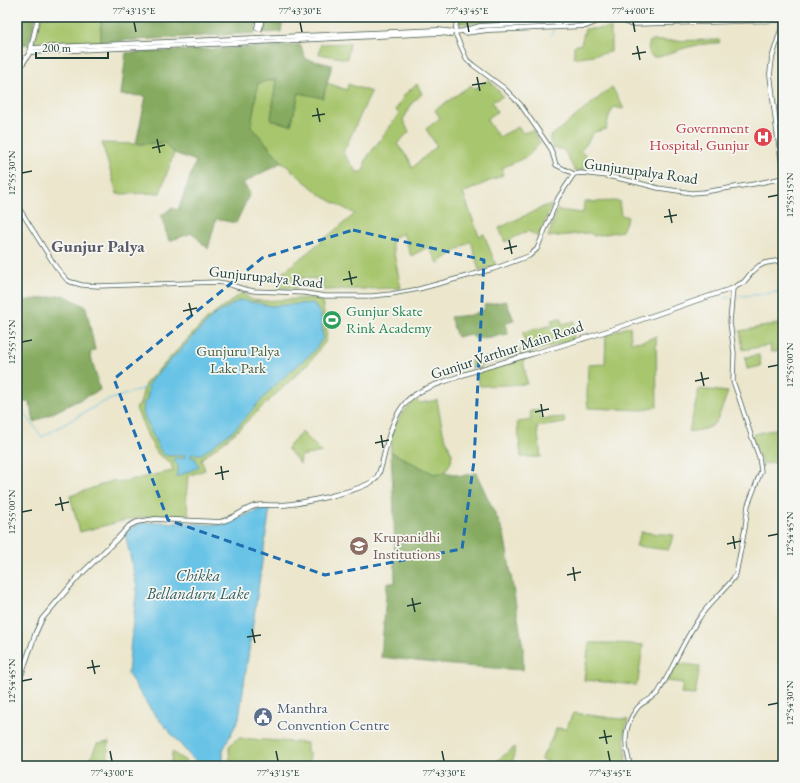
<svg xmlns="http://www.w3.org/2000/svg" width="800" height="783" font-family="'EB Garamond',serif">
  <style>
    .green { fill: #a8c66e; stroke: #648251 }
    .forest { fill: #86ab61; stroke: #52744a }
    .water { fill: #68c3e6; stroke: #44808d }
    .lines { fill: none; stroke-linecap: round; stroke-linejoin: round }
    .stream { stroke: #68c3e6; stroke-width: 1 }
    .minor-casing { stroke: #3e564b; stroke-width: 5 }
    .major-casing { stroke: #3e564b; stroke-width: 5.5 }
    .minor { stroke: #fff; stroke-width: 3.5 }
    .major { stroke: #fff; stroke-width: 4 }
    .marked { fill: none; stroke: #1f6fb2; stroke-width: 3; stroke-dasharray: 8 5; stroke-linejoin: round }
    .ticks { fill: none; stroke: #1f3d34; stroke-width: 1.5 }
    .labels { text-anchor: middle; stroke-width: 3.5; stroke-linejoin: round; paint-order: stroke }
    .health-label { font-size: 15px; fill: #be3a42; stroke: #f6f6f2; text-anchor: end }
    .street-label { font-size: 15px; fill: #1f3d34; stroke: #f6f6f2 }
    .leisure-label { font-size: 15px; fill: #27864d; stroke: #f6f6f2; text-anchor: start }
    .park-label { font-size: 15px; fill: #415f42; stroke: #f6f6f2 }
    .education-label { font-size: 15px; fill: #785e54; stroke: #f6f6f2; text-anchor: start }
    .service-label { font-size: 15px; fill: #4e5e75; stroke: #f6f6f2; text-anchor: start }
    .water-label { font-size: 16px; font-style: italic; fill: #315e60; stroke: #f6f6f2 }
    .quarter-label { font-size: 17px; font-weight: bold; fill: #5b5c68; stroke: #f6f6f2 }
    .neatline { fill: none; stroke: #1f3d34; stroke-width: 1.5 }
    .ticks-label { font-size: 10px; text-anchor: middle; fill: #1f3d34 }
  </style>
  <rect width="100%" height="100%" fill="#f6f6f2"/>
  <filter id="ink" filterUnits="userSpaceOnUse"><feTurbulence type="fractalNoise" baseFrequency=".025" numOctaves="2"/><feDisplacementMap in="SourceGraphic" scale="8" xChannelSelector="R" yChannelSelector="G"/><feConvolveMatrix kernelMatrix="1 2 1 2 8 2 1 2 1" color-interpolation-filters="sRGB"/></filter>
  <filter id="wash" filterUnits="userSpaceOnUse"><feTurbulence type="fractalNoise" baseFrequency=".012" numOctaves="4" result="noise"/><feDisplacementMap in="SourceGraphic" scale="16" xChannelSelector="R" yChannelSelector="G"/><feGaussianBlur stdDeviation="0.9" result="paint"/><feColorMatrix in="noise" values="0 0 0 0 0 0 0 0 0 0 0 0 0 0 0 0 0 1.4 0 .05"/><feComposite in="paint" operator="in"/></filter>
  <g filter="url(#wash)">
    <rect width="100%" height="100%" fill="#ebe6cc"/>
    <g class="green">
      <path d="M 41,17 L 101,17 L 101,42 L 34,45 Z"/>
      <path d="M 460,17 L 590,17 L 590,19 L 459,23 Z"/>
      <path d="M 611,28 L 611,52 L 574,58 L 574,46 L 581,44 L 585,29 Z"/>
      <path d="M 719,40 L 720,41 L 719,43 C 707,43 696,45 685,48 C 678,50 660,58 654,57 C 647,56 648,47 650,41 Z"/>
      <path d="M 350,43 L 347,59 L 319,54 L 321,44 Z"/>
      <path d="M 276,79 L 271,120 L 291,125 L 299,92 L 323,98 L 327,83 L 347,90 L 348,84 L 371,92 L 343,153 L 357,172 L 363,172 L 366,159 L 399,114 L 396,110 L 404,95 L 417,84 L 422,94 L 413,102 L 403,120 L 409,132 L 397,144 L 409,159 L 412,168 L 437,146 L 426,129 L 440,118 L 435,110 L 471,85 L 474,89 L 489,80 L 503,96 L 492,102 L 497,112 L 486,119 L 499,137 L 518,127 L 523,133 L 533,130 L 540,143 L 528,156 L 502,168 L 503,175 L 463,193 L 479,236 L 484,234 L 496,266 L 479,270 L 471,241 L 438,263 L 428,247 L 411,256 L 403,233 L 391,239 L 401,288 L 323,290 L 323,279 L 299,278 L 298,288 L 277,288 L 282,273 L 355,214 L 322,196 L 282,162 L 251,126 L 258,83 Z"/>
      <path d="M 612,87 L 623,107 L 623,109 L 614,107 L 609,116 L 606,129 L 594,132 L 585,146 L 580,151 L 586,156 L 583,170 L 575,171 L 564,150 L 553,148 L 549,138 Z"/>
      <path d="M 102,143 L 136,144 L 164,143 L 174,153 L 160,193 L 117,194 Z"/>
      <path d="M 619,201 L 621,215 L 628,217 L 622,231 L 594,236 L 590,233 L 587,233 L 548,237 L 557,210 L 583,213 L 584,202 Z"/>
      <path d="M 552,205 L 538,237 L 528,231 L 505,242 L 499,228 L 545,206 Z"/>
      <path d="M 242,293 L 252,300 L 261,301 L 317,298 L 322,302 L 327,330 L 326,341 L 307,365 L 245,423 L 235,433 L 201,459 L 205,470 L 188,476 L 186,498 L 189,516 L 157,515 L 126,520 L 80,532 L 70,496 L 115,480 L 116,483 L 173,471 L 171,463 L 158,454 L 149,439 L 136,408 L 140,404 L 145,384 L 206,320 Z"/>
      <path d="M 561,318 L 562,324 L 574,321 L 573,340 L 472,368 L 471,361 L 526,349 L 523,332 L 553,325 L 551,320 Z"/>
      <path d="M 783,323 L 783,350 L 771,352 L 770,345 L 743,350 L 740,331 Z"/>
      <path d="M 630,326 L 631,342 L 644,341 L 656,336 L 657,407 L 644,410 L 588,408 L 587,396 L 588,365 L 605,364 L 606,335 Z"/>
      <path d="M 759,355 L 761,366 L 747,369 L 745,357 Z"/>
      <path d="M 523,358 L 527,384 L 480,386 L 476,373 Z"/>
      <path d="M 699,389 L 728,392 C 725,399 719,420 713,425 C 708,429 696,431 689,432 Z"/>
      <path d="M 416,399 L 420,403 L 437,400 L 443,432 L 452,454 L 451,462 L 445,472 L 434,474 L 391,452 C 391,447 390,443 391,439 C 394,423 404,409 416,399 Z"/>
      <path d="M 539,410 L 540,419 L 564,417 L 565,423 L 537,427 L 541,457 L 521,457 L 517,422 L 531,420 L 530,411 Z"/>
      <path d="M 783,427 L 783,462 L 762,464 L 752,435 Z"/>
      <path d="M 302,432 L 322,452 L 301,456 L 300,464 L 287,448 Z"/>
      <path d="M 641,532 L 674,535 L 668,550 L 636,546 Z"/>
      <path d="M 589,643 L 616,643 L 643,645 L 638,682 L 636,685 L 584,680 Z"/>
      <path d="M 676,663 L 700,666 L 695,695 L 681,694 L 683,683 L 667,681 Z"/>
      <path d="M 573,713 L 628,720 L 624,734 L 627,766 L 568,766 L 541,760 L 557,728 L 566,729 Z"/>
      <path d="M 238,738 L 307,743 L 307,753 L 310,753 L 309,766 L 230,766 L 229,746 Z"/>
      <path d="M 109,742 L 107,766 L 87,766 L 97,744 Z"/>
      <path d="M 515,747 L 512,766 L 490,766 Z"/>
      <path d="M 172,752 L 193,766 L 112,766 L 113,759 L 171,763 Z"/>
    </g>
    <g class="forest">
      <path d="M 17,17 L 36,17 L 29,44 L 17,45 Z"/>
      <path d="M 101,17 L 257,17 L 255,33 L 101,42 Z"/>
      <path d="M 265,17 L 283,17 L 281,32 L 263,33 Z"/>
      <path d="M 300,45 L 306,59 L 332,65 L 323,98 L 299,93 L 291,125 L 271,120 L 276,79 L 258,83 L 251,126 L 282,162 L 243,183 L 250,193 L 236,223 L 216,219 L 208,249 L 192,233 L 169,241 L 161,216 L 171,208 L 178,210 L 196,161 L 174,153 L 164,143 L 136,144 L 146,96 L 121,95 L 126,53 Z"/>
      <path d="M 64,295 L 86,307 L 95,350 L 90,353 L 100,390 L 34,422 L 30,402 L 17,402 L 17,302 Z"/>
      <path d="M 506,301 L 514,320 L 506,322 L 508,334 L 476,339 L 470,334 L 457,337 L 450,317 L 471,315 L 485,309 L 484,305 Z"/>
      <path d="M 391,452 L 434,474 L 445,472 L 462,476 L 476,473 L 504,533 L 523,648 L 523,670 L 452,665 L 381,657 L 387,583 L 395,583 L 394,512 Z"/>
    </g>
    <g class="water">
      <path d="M 240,300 L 271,306 L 313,303 L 321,315 L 323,338 L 313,352 L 275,385 L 234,430 L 202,454 L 191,454 L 191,457 L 195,458 L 199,467 L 176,477 C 177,468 182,468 173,460 L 175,458 L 184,458 L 185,455 L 169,456 L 163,454 L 160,450 L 155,440 L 143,413 L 144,403 L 147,399 L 150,381 L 213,316 Z"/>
      <path d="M 270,508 L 239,718 L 223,750 L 223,766 L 202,766 L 192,758 L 151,710 L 128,674 L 131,640 L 137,587 L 125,533 L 129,529 L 140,523 L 159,522 L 223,525 L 260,509 Z"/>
    </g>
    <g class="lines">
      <g class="stream">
        <path d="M 551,35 L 554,28"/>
        <path d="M 733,297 L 763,294 L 783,291"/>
        <path d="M 725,298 L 730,297"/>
        <path d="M 17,403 L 42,437 L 103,402 L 150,386"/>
      </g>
    </g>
  </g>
  <g filter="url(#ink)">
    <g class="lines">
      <defs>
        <g id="minor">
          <path d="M 457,17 L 455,33 L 467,60 L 473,65 L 504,88 L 520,104 L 549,146 L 552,152 L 556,165 L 574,174"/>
          <path d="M 17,205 L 56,267 L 67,280 L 71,282 L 82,285 L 98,286 L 217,282 L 224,283 L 244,289 L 254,291 L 305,293 L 325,296 L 372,296 L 391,294 L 419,289 L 493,269 L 529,256 L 537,249 L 558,198 L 574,174 L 581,173 L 607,176 L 635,182 L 658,188 L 692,193 L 704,192 L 754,184 L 783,178"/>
          <path d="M 631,766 C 625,749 623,733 632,716 C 634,713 636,709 639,706 C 645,701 652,699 658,693 C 673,668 683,641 700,617 C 710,601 727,590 736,574 L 745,528 L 748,505 L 761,471 L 759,457 L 751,435 L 739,398 L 733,381 L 734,353 L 730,322 L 733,288"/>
        </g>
        <g id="major">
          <path d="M 623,20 L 630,24 L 783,20"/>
          <path d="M 783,23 L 772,58 L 770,74 L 777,132 L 783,169"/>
          <path d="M 257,28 L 259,17"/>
          <path d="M 260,29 L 262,17"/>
          <path d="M 465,33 L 488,30 L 586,26 L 596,22"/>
          <path d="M 31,48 L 438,30 L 455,32 L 463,31 L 480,26 L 608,20 L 730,17"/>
          <path d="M 30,52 L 258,42 L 438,33 L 451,34"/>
          <path d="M 17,73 L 30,52 L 38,17"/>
          <path d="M 17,687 L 36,632 L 42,619 L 78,577 L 117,539 L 129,526 L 137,522 L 155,519 L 219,522 C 233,520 242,510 255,506 C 264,504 273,506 282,505 C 298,504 370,490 377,477 C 381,470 383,460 385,451 C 389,434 394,416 406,402 C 410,397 416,394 421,391 C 430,386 441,383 452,379 C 494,363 539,353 582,339 C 632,324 681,305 731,289 L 744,282 L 752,272 L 759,266 L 765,263 L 783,260"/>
        </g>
      </defs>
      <use href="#minor" class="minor-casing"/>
      <use href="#major" class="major-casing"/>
      <use href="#minor" class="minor"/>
      <use href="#major" class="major"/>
    </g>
  </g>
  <path class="marked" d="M 353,230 L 484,260 L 474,461 L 462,549 L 325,575 L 168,520 L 114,379 L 262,258 Z"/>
  <path class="ticks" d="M 134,22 L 136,32M 300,22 L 302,32M 467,22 L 469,32M 633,22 L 635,32M 637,46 L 640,60M 632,54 L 646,52M 477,77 L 480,91M 472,85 L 486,83M 317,108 L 320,122M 312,116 L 325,114M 157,139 L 160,153M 152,148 L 165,145M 22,173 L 32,171M 768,197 L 778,195M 669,209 L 672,223M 664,217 L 677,215M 509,240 L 512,254M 504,249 L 517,246M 349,271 L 352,285M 343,280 L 357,277M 189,303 L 192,316M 183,311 L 197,308M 22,342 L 32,340M 768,367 L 778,365M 701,372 L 704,386M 695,381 L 709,378M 541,404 L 543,417M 535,412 L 549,409M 381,435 L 383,448M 375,443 L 389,440M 221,466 L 223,480M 215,474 L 229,471M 60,497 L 63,511M 55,505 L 69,502M 22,512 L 32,510M 733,536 L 735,549M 768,536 L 778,534M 727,544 L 741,541M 573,567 L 575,581M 567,575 L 581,572M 412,598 L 415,612M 407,606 L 421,603M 252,629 L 255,643M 247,637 L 261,635M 92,660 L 95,674M 87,668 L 100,666M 22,681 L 32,679M 768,705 L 778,703M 604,730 L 607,744M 599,738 L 612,736M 110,751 L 112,761M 276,751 L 278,761M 442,751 L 444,761M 608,751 L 610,761"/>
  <defs>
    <symbol id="hospital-disc" viewBox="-11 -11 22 22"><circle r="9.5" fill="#e0444e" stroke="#f6f6f2"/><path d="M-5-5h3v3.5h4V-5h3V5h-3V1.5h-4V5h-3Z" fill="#fff"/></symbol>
    <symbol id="stadium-disc" viewBox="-11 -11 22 22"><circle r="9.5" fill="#2e9e5b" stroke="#f6f6f2"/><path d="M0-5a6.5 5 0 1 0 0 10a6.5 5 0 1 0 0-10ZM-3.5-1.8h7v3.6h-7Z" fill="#fff"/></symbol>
    <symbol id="university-disc" viewBox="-11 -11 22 22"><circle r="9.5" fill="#8d6e63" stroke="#f6f6f2"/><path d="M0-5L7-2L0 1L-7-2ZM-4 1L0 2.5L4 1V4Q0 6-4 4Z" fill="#fff"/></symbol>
    <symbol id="civic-disc" viewBox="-11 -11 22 22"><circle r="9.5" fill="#5c6f8a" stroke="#f6f6f2"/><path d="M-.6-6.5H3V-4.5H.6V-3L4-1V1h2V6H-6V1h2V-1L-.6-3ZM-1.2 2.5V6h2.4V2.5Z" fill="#fff"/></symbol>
  </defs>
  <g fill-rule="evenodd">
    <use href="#hospital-disc" x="752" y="126" width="22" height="22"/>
    <use href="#stadium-disc" x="321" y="309" width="22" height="22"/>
    <use href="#university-disc" x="348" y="535" width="22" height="22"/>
    <use href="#civic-disc" x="252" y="706" width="22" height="22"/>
  </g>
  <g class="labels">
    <g class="health-label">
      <text x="749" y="133">Government<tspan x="749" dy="17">Hospital, Gunjur</tspan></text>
    </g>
    <g class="street-label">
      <text transform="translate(641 171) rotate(8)" y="5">Gunjurupalya Road</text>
      <text transform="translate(266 277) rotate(6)" y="5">Gunjurupalya Road</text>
      <text transform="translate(507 350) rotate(-18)" y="5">Gunjur Varthur Main Road</text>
    </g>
    <g class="leisure-label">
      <text x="346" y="316">Gunjur Skate<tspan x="346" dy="17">Rink Academy</tspan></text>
    </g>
    <g class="park-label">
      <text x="238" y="356">Gunjuru Palya<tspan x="238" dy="17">Lake Park</tspan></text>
    </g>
    <g class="education-label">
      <text x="373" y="542">Krupanidhi<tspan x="373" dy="17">Institutions</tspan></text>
    </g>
    <g class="service-label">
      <text x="277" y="713">Manthra<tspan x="277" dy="17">Convention Centre</tspan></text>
    </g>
    <g class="water-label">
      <text x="198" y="581">Chikka<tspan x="198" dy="18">Bellanduru Lake</tspan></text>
    </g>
    <g class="quarter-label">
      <text x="98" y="252">Gunjur Palya</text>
    </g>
  </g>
  <rect width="800" height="783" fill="none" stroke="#f6f6f2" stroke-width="44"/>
  <path d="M36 52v6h72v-6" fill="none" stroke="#1f3d34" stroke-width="2"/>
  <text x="42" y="52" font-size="12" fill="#1f3d34" stroke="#f6f6f2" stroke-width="3" paint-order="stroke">200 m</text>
  <rect x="22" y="22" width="756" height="739" class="neatline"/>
  <g class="ticks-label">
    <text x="134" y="14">77°43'15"E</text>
    <text x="300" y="14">77°43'30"E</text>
    <text x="467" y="14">77°43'45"E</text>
    <text x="633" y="14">77°44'00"E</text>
    <text transform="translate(11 173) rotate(-90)" y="4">12°55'30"N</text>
    <text transform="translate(789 195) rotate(-90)" y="4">12°55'15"N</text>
    <text transform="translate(11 342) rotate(-90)" y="4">12°55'15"N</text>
    <text transform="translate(789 365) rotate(-90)" y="4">12°55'00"N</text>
    <text transform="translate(11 512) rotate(-90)" y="4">12°55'00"N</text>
    <text transform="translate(789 534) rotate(-90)" y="4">12°54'45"N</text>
    <text transform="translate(11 681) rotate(-90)" y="4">12°54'45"N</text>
    <text transform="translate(789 703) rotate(-90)" y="4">12°54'30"N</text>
    <text x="112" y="776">77°43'00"E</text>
    <text x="278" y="776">77°43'15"E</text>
    <text x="444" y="776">77°43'30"E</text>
    <text x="610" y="776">77°43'45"E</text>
  </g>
</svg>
